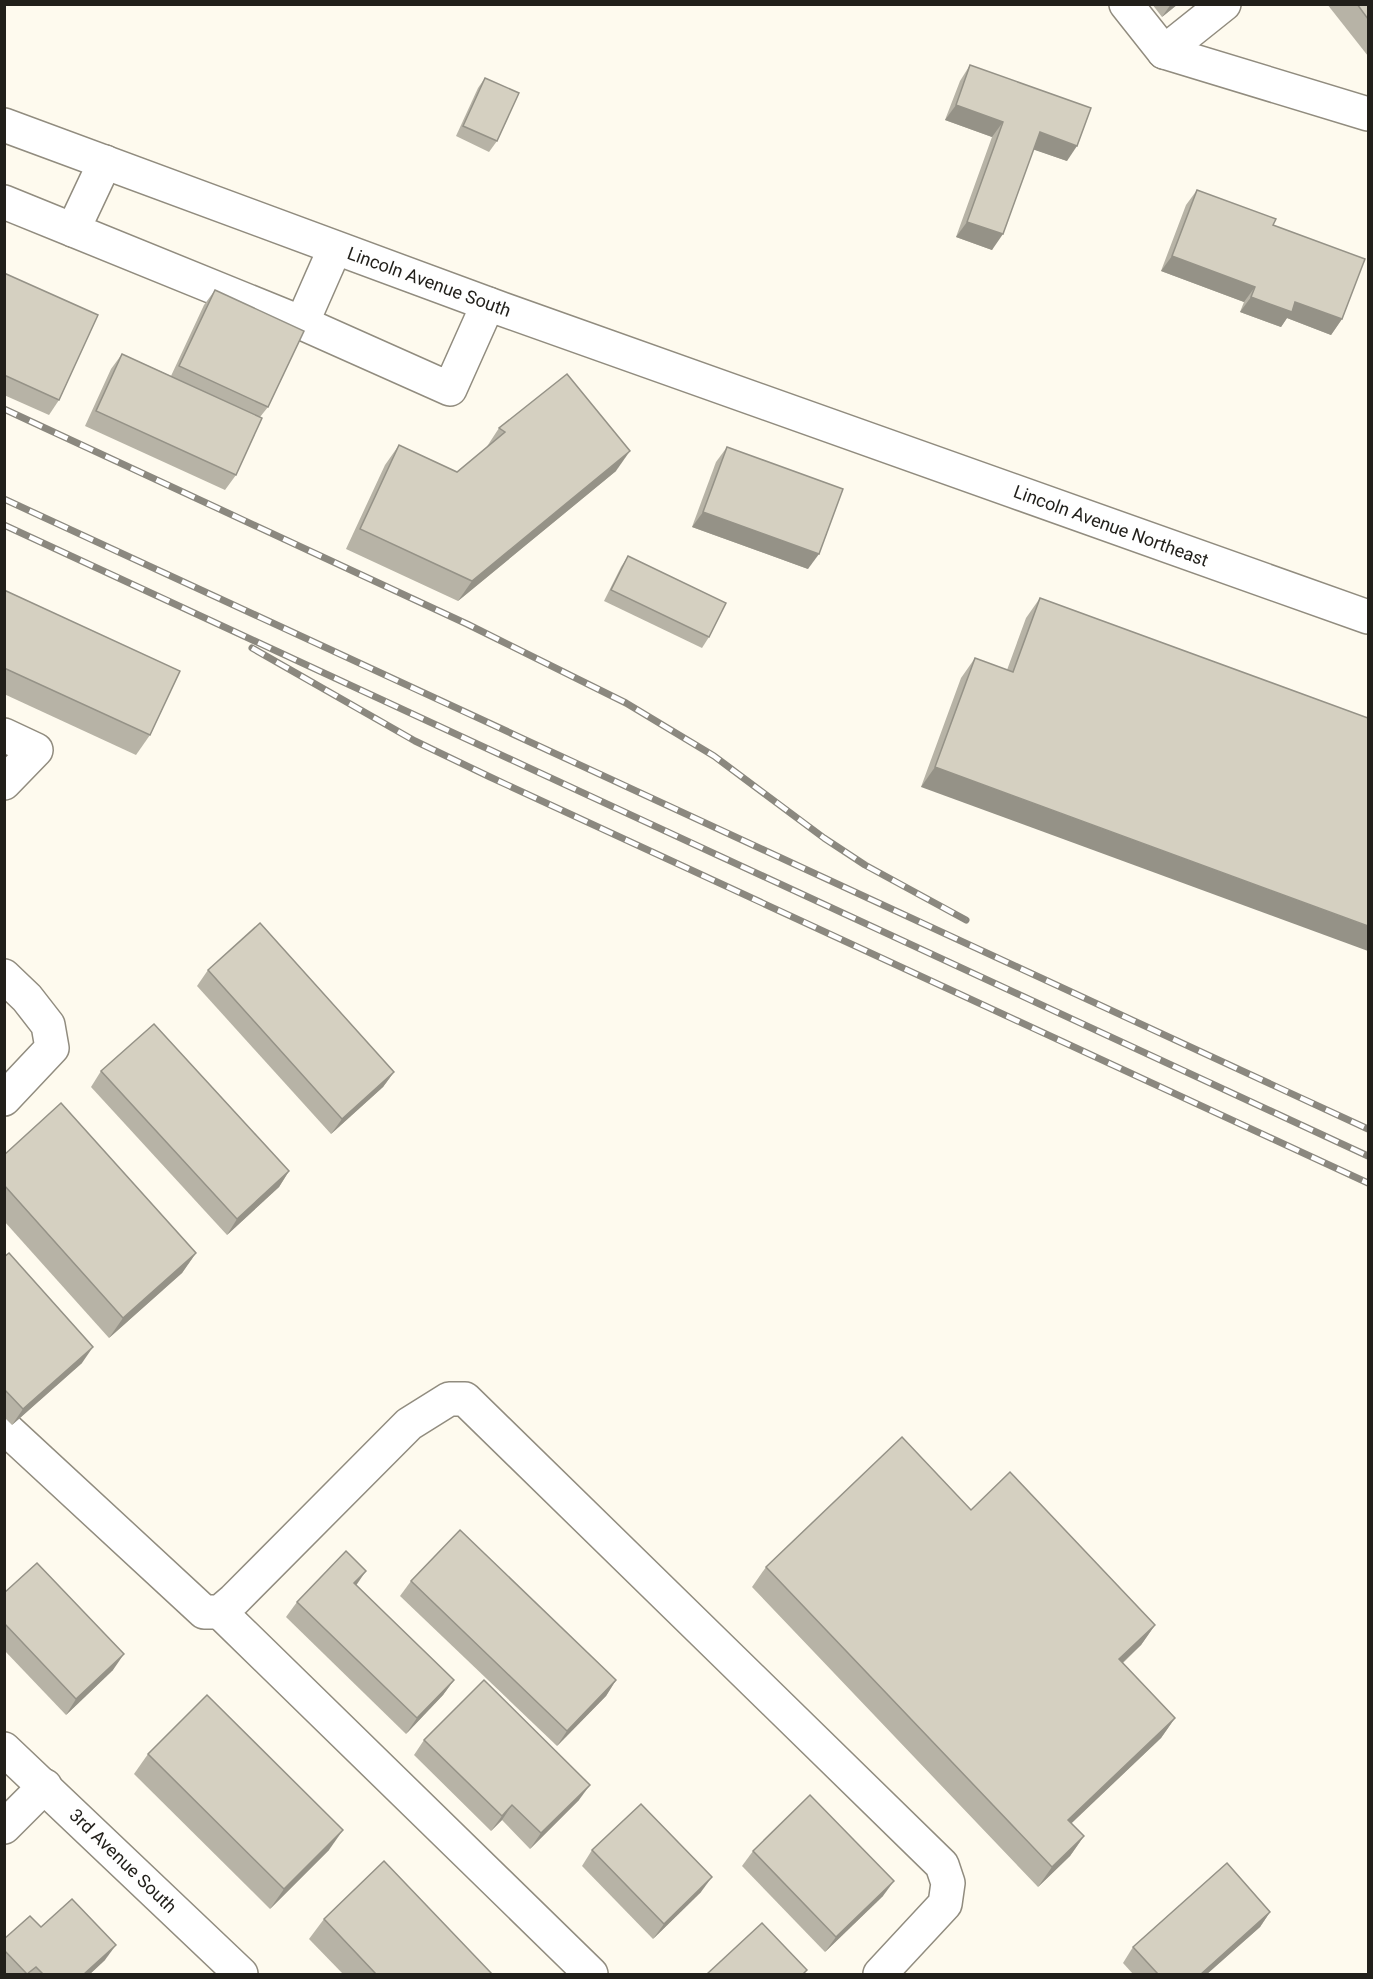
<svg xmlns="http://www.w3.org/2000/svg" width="1373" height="1979" font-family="Roboto,sans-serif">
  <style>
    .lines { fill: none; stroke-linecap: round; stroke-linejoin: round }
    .minor-casing { stroke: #918c7f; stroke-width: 36 }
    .minor { stroke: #fff; stroke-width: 33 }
    .rail-casing { stroke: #8b887f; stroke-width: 7 }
    .rail { stroke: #fff; stroke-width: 4.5; stroke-dasharray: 14; stroke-linecap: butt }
    .wall { fill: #b7b3a6 }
    .shaded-wall { fill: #959287 }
    .building { fill: #d5d0c1; stroke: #959287; stroke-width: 1.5 }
    .labels { text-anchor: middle; stroke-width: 6; stroke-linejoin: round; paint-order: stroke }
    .street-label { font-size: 18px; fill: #211f1a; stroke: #fff }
  </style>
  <rect width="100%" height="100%" fill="#fefaee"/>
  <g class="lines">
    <defs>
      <g id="minor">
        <path d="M 1126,4 L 1164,52 L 1368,114"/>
        <path d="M 1164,52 L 1224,4"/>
        <path d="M 4,125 L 499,308 L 1368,617"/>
        <path d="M 105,162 L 73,230 L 302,323 L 450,389 L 488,304"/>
        <path d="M 4,202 L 73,230"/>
        <path d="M 302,323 L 335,248"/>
        <path d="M 4,735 L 36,750 L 4,783"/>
        <path d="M 4,976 L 27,998 L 48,1025 L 52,1048 L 4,1099"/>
        <path d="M 4,1427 L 204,1612 L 220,1612 L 234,1600 L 409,1424 L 449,1399 L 465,1399 L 942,1865 L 948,1883 L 945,1904 L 880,1974"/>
        <path d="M 220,1612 L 591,1974"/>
        <path d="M 4,1749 L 241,1974"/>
        <path d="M 4,1827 L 45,1786"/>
      </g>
    </defs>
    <use href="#minor" class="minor-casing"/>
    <use href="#minor" class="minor"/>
    <defs>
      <g id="rail">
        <path d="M 4,409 L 467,624 L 626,703 L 714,756 L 824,838 L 865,865 L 966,920"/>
        <path d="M 4,499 L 1368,1129"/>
        <path d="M 4,525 L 1368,1156"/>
        <path d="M 252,648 L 415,741 L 490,777 L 1368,1183"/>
      </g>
    </defs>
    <use href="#rail" class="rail-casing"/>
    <use href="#rail" class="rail"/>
  </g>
  <g class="wall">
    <path d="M 1152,4 L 1178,4 L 1162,17 Z"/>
    <path d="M 1327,4 L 1368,4 L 1368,56 Z"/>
    <path d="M 970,65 L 1067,161 L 1033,149 L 992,250 L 956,237 L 992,137 L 945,120 L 960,81 Z"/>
    <path d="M 485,78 L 497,141 L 489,152 L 456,136 L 478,88 Z"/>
    <path d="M 1197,190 L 1273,225 L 1342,319 L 1331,335 L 1287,318 L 1281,327 L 1240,312 L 1244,302 L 1161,271 L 1186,205 Z"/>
    <path d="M 4,273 L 59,400 L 49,415 L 4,395 Z"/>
    <path d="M 215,290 L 268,407 L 260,417 L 236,475 L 225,490 L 85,426 L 111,369 L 122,354 L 171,376 L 204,305 Z"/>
    <path d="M 499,428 L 616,471 L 458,601 L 346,549 L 385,465 L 399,445 L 457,472 L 486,448 Z"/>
    <path d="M 727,447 L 808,569 L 692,527 L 716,462 Z"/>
    <path d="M 628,556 L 709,637 L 702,648 L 604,601 L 621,567 Z"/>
    <path d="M 4,590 L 150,735 L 136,755 L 4,694 Z"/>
    <path d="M 1040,598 L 1368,718 L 921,787 L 961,678 L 975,658 L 1007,670 L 1026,618 Z"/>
    <path d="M 208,970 L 394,1072 L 383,1087 L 331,1134 L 197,986 Z"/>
    <path d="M 101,1071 L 289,1171 L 279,1187 L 227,1235 L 91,1087 Z"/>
    <path d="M 4,1155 L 196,1253 L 182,1273 L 109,1338 L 4,1221 Z"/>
    <path d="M 4,1257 L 82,1363 L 12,1425 L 4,1417 Z"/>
    <path d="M 971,1510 L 1155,1625 L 1141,1645 L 1123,1663 L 1175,1718 L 1161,1738 L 1071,1823 L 1084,1836 L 1070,1856 L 1038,1887 L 752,1587 L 766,1567 Z"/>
    <path d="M 411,1581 L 616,1680 L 606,1696 L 557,1746 L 400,1596 Z"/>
    <path d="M 356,1585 L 454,1680 L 443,1695 L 406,1734 L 286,1617 L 297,1602 Z"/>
    <path d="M 4,1593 L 113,1670 L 66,1715 L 4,1650 Z"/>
    <path d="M 424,1740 L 579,1800 L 530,1849 L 502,1820 L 491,1831 L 414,1755 Z"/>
    <path d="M 148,1754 L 329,1850 L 270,1909 L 134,1774 Z"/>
    <path d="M 592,1850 L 701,1892 L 653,1939 L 582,1866 Z"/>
    <path d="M 753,1851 L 883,1896 L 825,1952 L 742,1866 Z"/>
    <path d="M 1270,1912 L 1260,1927 L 1207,1974 L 1133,1974 L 1123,1963 L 1133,1947 Z"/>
    <path d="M 324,1919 L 492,1974 L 343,1974 L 309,1939 Z"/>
    <path d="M 41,1927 L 105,1960 L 90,1974 L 4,1974 L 4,1939 Z"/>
  </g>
  <g class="shaded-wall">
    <path d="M 1171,4 L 1178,4 L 1162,17 Z"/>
    <path d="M 956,105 L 1003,122 L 992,137 L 945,120 Z"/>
    <path d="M 1040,132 L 1077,146 L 1067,161 L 1029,148 Z"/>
    <path d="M 967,222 L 1003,234 L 992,250 L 956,237 Z"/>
    <path d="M 1172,256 L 1255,287 L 1244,302 L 1161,271 Z"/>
    <path d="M 1251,297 L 1295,302 L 1342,319 L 1331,335 L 1287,318 L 1281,327 L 1240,312 Z"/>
    <path d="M 630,451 L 616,471 L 458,601 L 472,581 Z"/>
    <path d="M 703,512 L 819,554 L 808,569 L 692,527 Z"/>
    <path d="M 935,767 L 1368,926 L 1368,951 L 921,787 Z"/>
    <path d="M 394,1072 L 383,1087 L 331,1134 L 342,1119 Z"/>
    <path d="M 289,1171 L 279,1187 L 227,1235 L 237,1219 Z"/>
    <path d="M 196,1253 L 182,1273 L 109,1338 L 123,1318 Z"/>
    <path d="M 93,1347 L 82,1363 L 12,1425 L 23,1409 Z"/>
    <path d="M 366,1571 L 355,1587 L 354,1583 Z"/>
    <path d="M 1155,1625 L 1141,1645 L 1105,1679 L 1119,1659 Z"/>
    <path d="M 124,1654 L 113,1670 L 66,1715 L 76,1699 Z"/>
    <path d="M 454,1680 L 443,1695 L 406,1734 L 417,1718 Z"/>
    <path d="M 616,1680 L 606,1696 L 557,1746 L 567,1731 Z"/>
    <path d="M 1175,1718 L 1161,1738 L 1054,1840 L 1068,1820 Z"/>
    <path d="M 590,1785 L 579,1800 L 530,1849 L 541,1833 Z"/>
    <path d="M 512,1805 L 502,1820 L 491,1831 L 502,1816 Z"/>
    <path d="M 343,1830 L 329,1850 L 270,1909 L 284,1889 Z"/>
    <path d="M 1084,1836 L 1070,1856 L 1038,1887 L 1052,1867 Z"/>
    <path d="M 712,1877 L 701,1892 L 653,1939 L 664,1924 Z"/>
    <path d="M 894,1881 L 883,1896 L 825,1952 L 836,1937 Z"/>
    <path d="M 1270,1912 L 1260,1927 L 1207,1974 L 1201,1974 Z"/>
    <path d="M 116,1945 L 105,1960 L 90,1974 L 84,1974 Z"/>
  </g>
  <g class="building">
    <path d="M 1357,4 L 1368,4 L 1368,19 Z"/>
    <path d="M 970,65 L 1091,108 L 1077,146 L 1040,132 L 1003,234 L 967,222 L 1003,122 L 956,105 Z"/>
    <path d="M 485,78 L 519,93 L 497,141 L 463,126 Z"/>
    <path d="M 1197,190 L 1276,219 L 1273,225 L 1365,259 L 1342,319 L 1295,302 L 1292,312 L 1251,297 L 1255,287 L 1172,256 Z"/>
    <path d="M 4,273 L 98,315 L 59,400 L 4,375 Z"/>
    <path d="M 215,290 L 304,331 L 268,407 L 179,366 Z"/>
    <path d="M 122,354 L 262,418 L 236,475 L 96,411 Z"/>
    <path d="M 567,374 L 630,451 L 472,581 L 360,529 L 399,445 L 457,472 L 505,432 L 499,428 Z"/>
    <path d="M 727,447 L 843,489 L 819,554 L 703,512 Z"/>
    <path d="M 628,556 L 726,603 L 709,637 L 611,590 Z"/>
    <path d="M 4,590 L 180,671 L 150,735 L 4,668 Z"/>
    <path d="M 1040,598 L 1368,718 L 1368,926 L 935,767 L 975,658 L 1013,672 Z"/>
    <path d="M 260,923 L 394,1072 L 342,1119 L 208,970 Z"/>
    <path d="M 154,1024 L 289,1171 L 237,1219 L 101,1071 Z"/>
    <path d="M 61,1103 L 196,1253 L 123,1318 L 4,1185 L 4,1155 Z"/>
    <path d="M 9,1253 L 93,1347 L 23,1409 L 4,1389 L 4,1257 Z"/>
    <path d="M 902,1437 L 971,1510 L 1010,1472 L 1155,1625 L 1119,1659 L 1175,1718 L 1068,1820 L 1084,1836 L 1052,1867 L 766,1567 Z"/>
    <path d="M 460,1530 L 616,1680 L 567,1731 L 411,1581 Z"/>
    <path d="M 346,1551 L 366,1571 L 354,1583 L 454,1680 L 417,1718 L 297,1602 Z"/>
    <path d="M 37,1563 L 124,1654 L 76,1699 L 4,1623 L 4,1593 Z"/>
    <path d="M 484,1680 L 590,1785 L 541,1833 L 512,1805 L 502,1816 L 424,1740 Z"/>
    <path d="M 207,1695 L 343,1830 L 284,1889 L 148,1754 Z"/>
    <path d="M 810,1795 L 894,1881 L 836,1937 L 753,1851 Z"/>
    <path d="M 641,1804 L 712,1877 L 664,1924 L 592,1850 Z"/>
    <path d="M 384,1861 L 492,1974 L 376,1974 L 324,1919 Z"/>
    <path d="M 1227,1863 L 1270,1912 L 1201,1974 L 1158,1974 L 1133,1947 Z"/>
    <path d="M 72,1899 L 116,1945 L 84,1974 L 43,1974 L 36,1967 L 27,1974 L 4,1950 L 4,1939 L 30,1916 L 41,1927 Z"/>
    <path d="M 762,1923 L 807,1970 L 803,1974 L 707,1974 Z"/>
  </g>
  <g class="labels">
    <g class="street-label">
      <text transform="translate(429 282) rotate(20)" y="6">Lincoln Avenue South</text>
      <text transform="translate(1111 526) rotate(20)" y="6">Lincoln Avenue Northeast</text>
      <text transform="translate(123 1861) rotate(44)" y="6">3rd Avenue South</text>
    </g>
  </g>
  <rect width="1373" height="1979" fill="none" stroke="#211f1a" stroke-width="12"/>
</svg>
